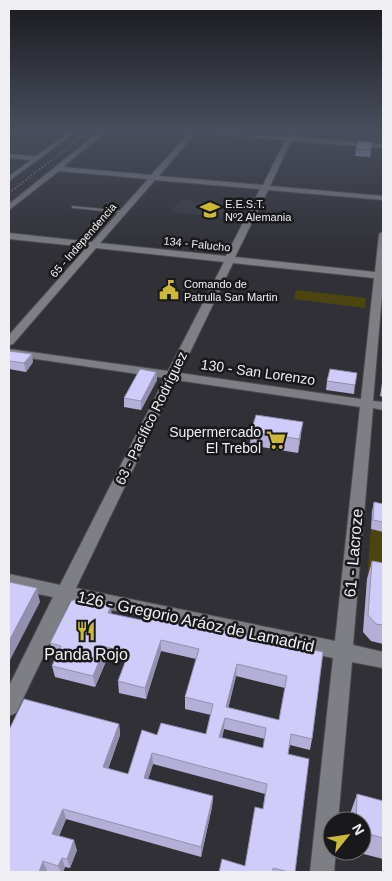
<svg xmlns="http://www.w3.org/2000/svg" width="392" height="881" font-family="Helvetica,sans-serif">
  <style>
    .built { fill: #3a3944 }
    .green { fill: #4d4510 }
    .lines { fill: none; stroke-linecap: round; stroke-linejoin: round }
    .service-casing { stroke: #4c4c50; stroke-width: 2 }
    .minor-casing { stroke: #4c4c50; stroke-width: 2 }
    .service { fill: #7e7e85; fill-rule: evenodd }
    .minor { fill: #7e7e85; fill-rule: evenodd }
    .rail { stroke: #9d9da2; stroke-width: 2; stroke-dasharray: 1 2.5; stroke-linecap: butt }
    .wall { fill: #b3afd7; fill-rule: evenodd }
    .shaded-wall { fill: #928faf }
    .building { fill: #d0ccfa; stroke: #928faf; fill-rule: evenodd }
    .labels { text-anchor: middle; stroke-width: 5; stroke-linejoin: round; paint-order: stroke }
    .far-poi-label { font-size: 11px; fill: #efeff3; stroke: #19181b; text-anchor: start }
    .far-street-label { font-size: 11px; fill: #efeff3; stroke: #19181b }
    .street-label { font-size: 14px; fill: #efeff3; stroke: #19181b }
    .poi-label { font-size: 14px; fill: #efeff3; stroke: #19181b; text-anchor: end }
    .near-street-label { font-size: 16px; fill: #efeff3; stroke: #19181b }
    .near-poi-label { font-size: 16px; fill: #efeff3; stroke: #19181b }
  </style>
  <rect width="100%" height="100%" fill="#303036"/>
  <path class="built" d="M 181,200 L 247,207 L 241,219 L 171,212 Z"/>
  <g class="green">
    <path d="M 296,290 L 366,298 L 365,308 L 294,299 Z"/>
    <path d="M 371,529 L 383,532 L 383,644 L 371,641 L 363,632 Z"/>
  </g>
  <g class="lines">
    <defs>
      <path id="service" d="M 72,206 L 123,211 L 125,212 L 123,213 L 74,208 L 72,208 Z"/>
      <g id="minor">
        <path d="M 70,131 L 77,131 L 9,181 L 9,176 L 31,160 L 9,158 L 9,154 L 36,156 Z"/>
        <path d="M 100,131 L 107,131 L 63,167 L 151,175 L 189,133 L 185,131 L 287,137 L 290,131 L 296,131 L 293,137 L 383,144 L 383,148 L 291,141 L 270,186 L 383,196 L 383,200 L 268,190 L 235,257 L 375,272 L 379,234 L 383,231 L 383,283 L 373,401 L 383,402 L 383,410 L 373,408 L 353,645 L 383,652 L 383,668 L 352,662 L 338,821 L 332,821 L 332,851 L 336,851 L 334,872 L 310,872 L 333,658 L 70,601 L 16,713 L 9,716 L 9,686 L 53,597 L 9,588 L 9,574 L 60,585 L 165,378 L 9,355 L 9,349 L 168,371 L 224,262 L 96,248 L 13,344 L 9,345 L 9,335 L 87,247 L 9,239 L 9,233 L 92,242 L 148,179 L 59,171 L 9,210 L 9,204 ZM 195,133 L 285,140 L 263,185 L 159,176 ZM 155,180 L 260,189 L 226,256 L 100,243 ZM 233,263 L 374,278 L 361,399 L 180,373 ZM 176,380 L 360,407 L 335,641 L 76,588 Z"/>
      </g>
    </defs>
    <use href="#service" class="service-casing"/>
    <use href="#minor" class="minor-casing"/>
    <use href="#service" class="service"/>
    <use href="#minor" class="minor"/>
    <path class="rail" d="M 9,193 L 89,131"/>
  </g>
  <g class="wall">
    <path d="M 356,149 L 371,150 L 370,157 L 355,156 Z"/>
    <path d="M 9,351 L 33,362 L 26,372 L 9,369 Z"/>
    <path d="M 156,372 L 157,380 L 141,410 L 124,407 L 124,398 Z"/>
    <path d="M 383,377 L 383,397 L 380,396 Z"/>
    <path d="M 327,381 L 355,385 L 354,394 L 326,390 Z"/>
    <path d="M 251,432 L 301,435 L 298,453 L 250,445 Z"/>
    <path d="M 374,502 L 383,504 L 383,532 L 371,529 L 372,511 Z"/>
    <path d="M 372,561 L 383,563 L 383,644 L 371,641 L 363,632 L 367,579 Z"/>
    <path d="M 112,614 L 141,620 L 323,652 L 312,739 L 310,750 L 290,745 L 288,754 L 295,872 L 219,872 L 245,866 L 263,809 L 265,794 L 153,764 L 148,779 L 213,796 L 212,807 L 201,857 L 66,819 L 59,836 L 77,850 L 70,868 L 65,867 L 63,872 L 52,872 L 47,871 L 46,872 L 9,872 L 119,724 L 120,735 L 108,769 L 128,774 L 157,735 L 206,734 L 211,715 L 185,709 L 185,697 L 196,659 L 161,651 L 146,699 L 119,693 L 118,681 L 125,662 L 107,659 L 95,687 L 55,677 L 52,666 L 56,655 L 53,655 L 50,643 ZM 236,676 L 285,688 L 279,720 L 228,708 ZM 224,729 L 265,739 L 263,748 L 222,738 Z"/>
    <path d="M 357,794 L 383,801 L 383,859 L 352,851 L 362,851 L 362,821 L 349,821 L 350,814 Z"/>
  </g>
  <g class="shaded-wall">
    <path d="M 32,354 L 33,362 L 26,372 L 24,363 Z"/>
    <path d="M 156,372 L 157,380 L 141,410 L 141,401 Z"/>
    <path d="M 303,422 L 301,435 L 298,453 L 299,439 Z"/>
    <path d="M 37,588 L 40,602 L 9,662 L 9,641 Z"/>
    <path d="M 111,606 L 112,618 L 108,613 Z"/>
    <path d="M 161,640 L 161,651 L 146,699 L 145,688 Z"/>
    <path d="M 105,647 L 107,659 L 95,687 L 93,676 Z"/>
    <path d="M 237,664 L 236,676 L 226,718 L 226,707 Z"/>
    <path d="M 225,718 L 224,729 L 218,748 L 219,737 Z"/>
    <path d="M 119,724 L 120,735 L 105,778 L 103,767 Z"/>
    <path d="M 152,753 L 153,764 L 145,789 L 144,778 Z"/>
    <path d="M 213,796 L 212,807 L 201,857 L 201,847 Z"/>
    <path d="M 63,809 L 66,819 L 56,844 L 52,834 Z"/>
    <path d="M 74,840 L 77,850 L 70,868 L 67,859 Z"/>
    <path d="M 62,858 L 65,867 L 63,872 L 61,872 L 58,866 Z"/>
    <path d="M 43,861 L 47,871 L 46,872 L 39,872 Z"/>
  </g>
  <g class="building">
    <path d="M 358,141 L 372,142 L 371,150 L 356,149 Z"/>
    <path d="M 9,351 L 32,354 L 24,363 L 9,361 Z"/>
    <path d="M 140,369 L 156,372 L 141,401 L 124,398 Z"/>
    <path d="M 330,369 L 357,373 L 355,385 L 327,381 Z"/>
    <path d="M 256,415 L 303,422 L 299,439 L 251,432 Z"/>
    <path d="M 374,502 L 383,504 L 383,522 L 373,520 Z"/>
    <path d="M 372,561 L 383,563 L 383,625 L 376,624 L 368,615 Z"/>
    <path d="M 9,582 L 37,588 L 9,641 Z"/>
    <path d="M 77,599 L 111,606 L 108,613 L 141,620 L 144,613 L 323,652 L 312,739 L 291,734 L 288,754 L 309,759 L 295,872 L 289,872 L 273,868 L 273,872 L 219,872 L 222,859 L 245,866 L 255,807 L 263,809 L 267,784 L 152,753 L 144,778 L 213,796 L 201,847 L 63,809 L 52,834 L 74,840 L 67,859 L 62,858 L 58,866 L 43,861 L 39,872 L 9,872 L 9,730 L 24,699 L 119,724 L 103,767 L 128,774 L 142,730 L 157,735 L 161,723 L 206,734 L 213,704 L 185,697 L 199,649 L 161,640 L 145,688 L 118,681 L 129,652 L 105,647 L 93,676 L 52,666 L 61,646 L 50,643 L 71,601 ZM 237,664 L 287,676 L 279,720 L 226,707 ZM 225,718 L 266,728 L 263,748 L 219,737 Z"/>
    <path d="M 357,794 L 383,801 L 383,838 L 362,832 L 362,821 L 356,821 Z"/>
  </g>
  <linearGradient id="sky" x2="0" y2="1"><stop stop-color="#1a1a1e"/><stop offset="0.51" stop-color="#484e5d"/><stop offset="1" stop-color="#484e5d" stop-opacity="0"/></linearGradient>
  <rect width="392" height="255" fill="url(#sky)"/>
  <defs>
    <symbol id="school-bare" viewBox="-9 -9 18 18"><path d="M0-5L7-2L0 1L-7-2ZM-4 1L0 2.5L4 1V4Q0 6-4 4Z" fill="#cdb938" stroke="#19181b" stroke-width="2.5" paint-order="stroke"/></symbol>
    <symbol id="civic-bare" viewBox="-9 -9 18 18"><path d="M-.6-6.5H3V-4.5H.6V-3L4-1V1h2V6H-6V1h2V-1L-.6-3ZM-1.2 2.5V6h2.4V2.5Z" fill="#cdb938" stroke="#19181b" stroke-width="2.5" paint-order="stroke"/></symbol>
    <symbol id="supermarket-bare" viewBox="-9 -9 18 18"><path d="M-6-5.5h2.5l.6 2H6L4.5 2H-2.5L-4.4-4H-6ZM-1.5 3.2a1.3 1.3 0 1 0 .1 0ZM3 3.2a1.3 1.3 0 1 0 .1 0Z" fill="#cdb938" stroke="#19181b" stroke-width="2.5" paint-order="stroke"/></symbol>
    <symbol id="restaurant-bare" viewBox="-9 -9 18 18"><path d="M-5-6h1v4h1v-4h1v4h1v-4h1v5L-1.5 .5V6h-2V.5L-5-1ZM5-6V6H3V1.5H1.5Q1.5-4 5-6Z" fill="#cdb938" stroke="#19181b" stroke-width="2.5" paint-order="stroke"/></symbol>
  </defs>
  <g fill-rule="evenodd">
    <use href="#school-bare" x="196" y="196" width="28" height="28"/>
    <use href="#civic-bare" x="155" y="276" width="28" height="28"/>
    <use href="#supermarket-bare" x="262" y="426" width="28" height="28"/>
    <use href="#restaurant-bare" x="72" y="617" width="28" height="28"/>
  </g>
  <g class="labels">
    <g class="far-poi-label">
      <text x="225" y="208">E.E.S.T.<tspan x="225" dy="13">Nº2 Alemania</tspan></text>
      <text x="184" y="288">Comando de<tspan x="184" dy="13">Patrulla San Martin</tspan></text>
    </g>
    <g class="far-street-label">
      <text transform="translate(83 240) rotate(-49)" y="4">65 - Independencia</text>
      <text transform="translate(197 244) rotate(6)" y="4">134 - Falucho</text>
    </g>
    <g class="street-label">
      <text transform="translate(258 372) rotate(8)" y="5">130 - San Lorenzo</text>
      <text transform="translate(151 418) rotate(-64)" y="5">63 - Pacífico Rodríguez</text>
    </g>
    <g class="poi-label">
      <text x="261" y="437">Supermercado<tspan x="261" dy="16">El Trebol</tspan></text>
    </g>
    <g class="near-street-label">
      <text transform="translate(353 553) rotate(-85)" y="6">61 - Lacroze</text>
      <text transform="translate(196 621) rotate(12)" y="6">126 - Gregorio Aráoz de Lamadrid</text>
    </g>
    <g class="near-poi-label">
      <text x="86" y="660">Panda Rojo</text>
    </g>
  </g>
  <rect width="392" height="881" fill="none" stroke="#efeff3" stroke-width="20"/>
  <g transform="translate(347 836) rotate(60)"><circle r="24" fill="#19181b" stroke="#6f6e71"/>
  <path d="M0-4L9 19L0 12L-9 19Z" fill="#cdb938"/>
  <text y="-8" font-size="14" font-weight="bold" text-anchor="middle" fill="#efeff3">N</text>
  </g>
</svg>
